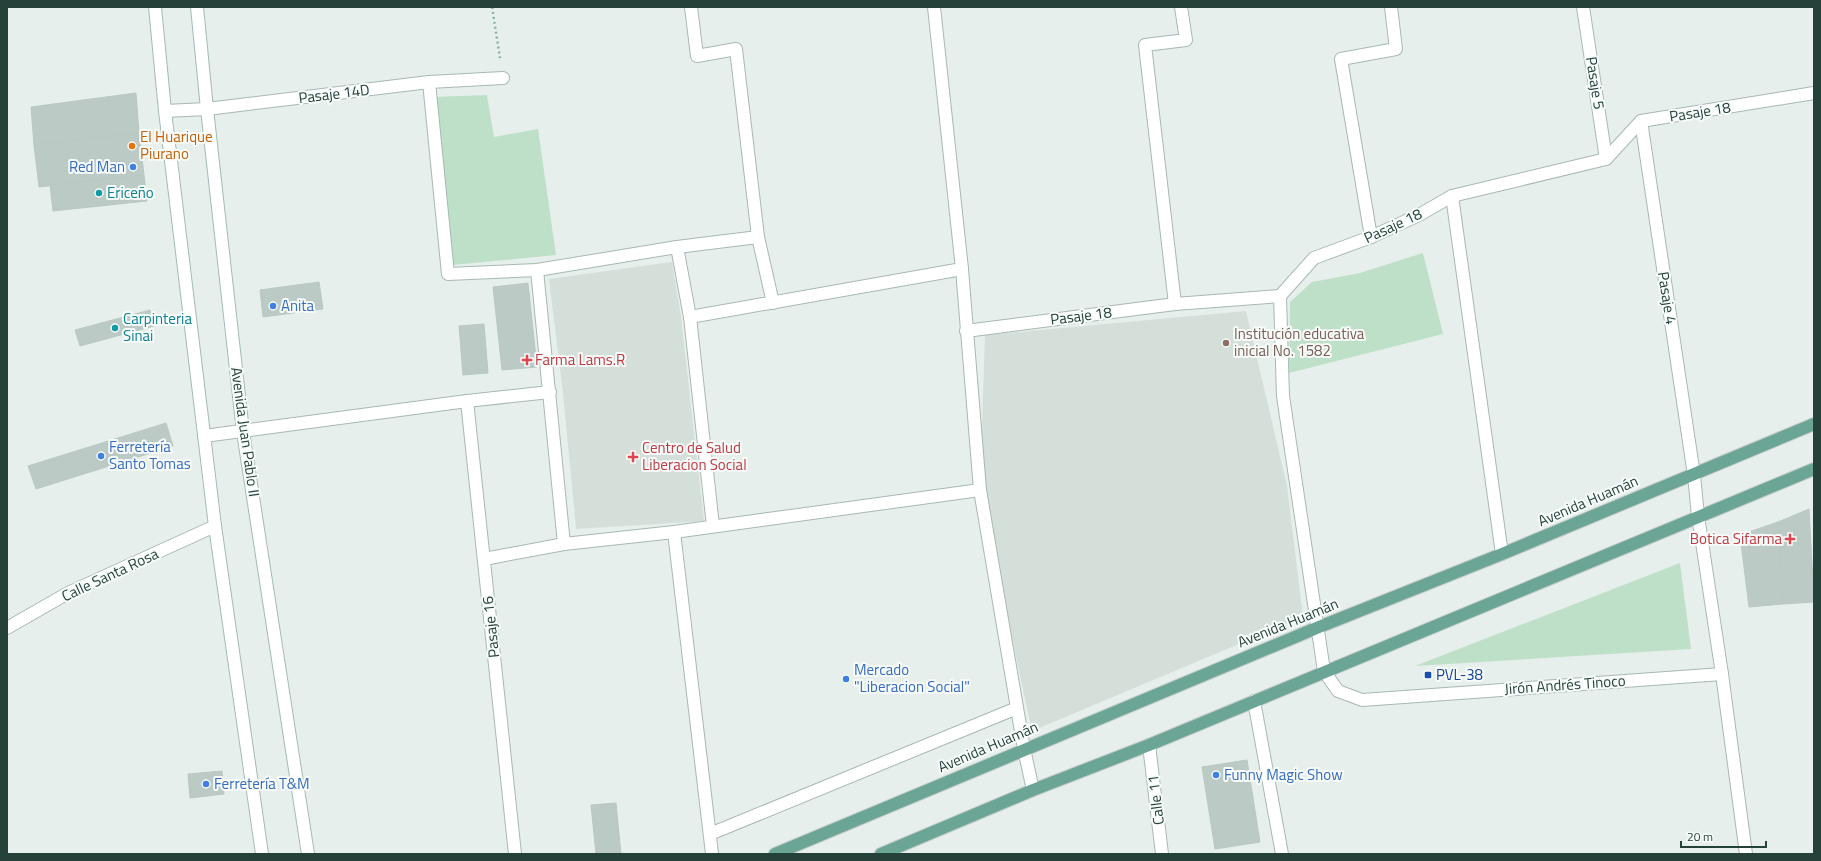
<svg xmlns="http://www.w3.org/2000/svg" width="1821" height="861" font-family="'Titillium Web',sans-serif">
  <style>
    .built { fill: #d4dfda }
    .green { fill: #bfe0c8 }
    .building { fill: #bbcac4; stroke: #b8c9c2 }
    .lines { fill: none; stroke-linecap: round; stroke-linejoin: round }
    .service-casing { stroke: #a8b8b2; stroke-width: 14 }
    .minor-casing { stroke: #a8b8b2; stroke-width: 14 }
    .secondary-casing { stroke: #a4bbb3; stroke-width: 14 }
    .primary-casing { stroke: #c2cac8; stroke-width: 14 }
    .path { stroke: #86b3a5; stroke-width: 2.5; stroke-dasharray: 2 3; stroke-linecap: butt }
    .service { stroke: #fff; stroke-width: 12 }
    .minor { stroke: #fff; stroke-width: 12 }
    .secondary { stroke: #fff; stroke-width: 12 }
    .primary { stroke: #6aa596; stroke-width: 12 }
    .food-dot { fill: #e8710a; stroke: #f7fbf9; stroke-width: 1.5 }
    .shop-dot { fill: #3f7fe0; stroke: #f7fbf9; stroke-width: 1.5 }
    .culture-dot { fill: #0f9aa8; stroke: #f7fbf9; stroke-width: 1.5 }
    .education-dot { fill: #8d6e63; stroke: #f7fbf9; stroke-width: 1.5 }
    .health-dot { fill: #e0444e; stroke: #f7fbf9; stroke-width: 1.5 }
    .transit-dot { fill: #1a4fb4; stroke: #f7fbf9; stroke-width: 1.5 }
    .labels { text-anchor: middle; stroke-width: 4; stroke-linejoin: round; paint-order: stroke }
    .street-label { font-size: 15px; fill: #24423a; stroke: #f7fbf9 }
    .food-label { font-size: 15px; fill: #c56008; stroke: #f7fbf9; text-anchor: start }
    .shop-label { font-size: 15px; fill: #366cbe; stroke: #f7fbf9; text-anchor: start }
    .culture-label { font-size: 15px; fill: #0d838f; stroke: #f7fbf9; text-anchor: start }
    .education-label { font-size: 15px; fill: #785e54; stroke: #f7fbf9; text-anchor: start }
    .health-label { font-size: 15px; fill: #be3a42; stroke: #f7fbf9; text-anchor: start }
    .transit-label { font-size: 15px; fill: #164399; stroke: #f7fbf9; text-anchor: start }
  </style>
  <rect width="100%" height="100%" fill="#e6efeb"/>
  <g class="built">
    <path d="M 672,262 L 681,317 L 704,521 L 576,529 L 563,393 L 549,279 Z"/>
    <path d="M 1246,311 L 1287,486 L 1303,617 L 1032,731 L 980,490 L 985,335 Z"/>
  </g>
  <g class="green">
    <path d="M 487,95 L 494,137 L 538,129 L 556,255 L 453,265 L 433,97 Z"/>
    <path d="M 1423,253 L 1443,334 L 1289,373 L 1290,302 L 1312,282 L 1360,273 Z"/>
    <path d="M 1680,563 L 1691,649 L 1415,666 Z"/>
  </g>
  <g class="building">
    <path d="M 136,93 L 139,133 L 34,145 L 31,107 Z"/>
    <path d="M 139,133 L 144,175 L 39,187 L 34,145 Z"/>
    <path d="M 144,175 L 147,201 L 53,211 L 50,185 Z"/>
    <path d="M 319,282 L 323,309 L 263,317 L 260,290 Z"/>
    <path d="M 528,283 L 537,367 L 502,370 L 493,287 Z"/>
    <path d="M 150,310 L 154,326 L 80,346 L 75,330 Z"/>
    <path d="M 484,324 L 488,373 L 463,375 L 459,326 Z"/>
    <path d="M 166,423 L 173,446 L 36,489 L 28,466 Z"/>
    <path d="M 1809,509 L 1814,602 L 1783,604 L 1778,522 Z"/>
    <path d="M 1778,522 L 1783,604 L 1749,607 L 1740,535 Z"/>
    <path d="M 1247,760 L 1260,842 L 1215,849 L 1202,767 Z"/>
    <path d="M 222,771 L 224,794 L 190,798 L 188,774 Z"/>
    <path d="M 616,803 L 621,854 L 596,854 L 591,805 Z"/>
  </g>
  <g class="lines">
    <defs>
      <path id="service" d="M 710,834 L 1017,708"/>
      <g id="minor">
        <path d="M 691,7 L 697,56 L 736,49 L 758,237 L 773,303"/>
        <path d="M 934,7 L 962,269 L 980,490 L 1024,749 L 1033,790"/>
        <path d="M 1583,7 L 1606,159"/>
        <path d="M 429,82 L 448,274 L 537,270 L 677,247 L 758,237"/>
        <path d="M 165,111 L 207,109 L 429,82 L 503,78"/>
        <path d="M 1641,121 L 1694,475 L 1698,516 L 1722,674 L 1746,854"/>
        <path d="M 1452,196 L 1502,554"/>
        <path d="M 1371,237 L 1341,59 L 1396,49 L 1391,7"/>
        <path d="M 677,247 L 690,317 L 713,526"/>
        <path d="M 537,270 L 564,544"/>
        <path d="M 1280,296 L 1283,396 L 1324,671 L 1338,691 L 1362,700 L 1722,674"/>
        <path d="M 1175,304 L 1145,45 L 1186,40 L 1181,7"/>
        <path d="M 690,317 L 962,269"/>
        <path d="M 966,331 L 1175,304 L 1280,296 L 1314,258 L 1371,237 L 1419,215 L 1452,196 L 1606,159 L 1641,121 L 1814,93"/>
        <path d="M 467,401 L 515,854"/>
        <path d="M 204,436 L 467,401 L 550,392"/>
        <path d="M 674,532 L 712,854"/>
        <path d="M 484,559 L 564,544 L 674,532 L 980,490"/>
        <path d="M 7,628 L 68,593 L 215,526"/>
        <path d="M 1254,701 L 1282,854"/>
        <path d="M 1149,745 L 1162,854"/>
      </g>
      <g id="secondary">
        <path d="M 155,7 L 165,111 L 215,526 L 262,854"/>
        <path d="M 197,7 L 207,109 L 243,432 L 308,854"/>
      </g>
      <g id="primary">
        <path d="M 775,854 L 1319,627 L 1502,554 L 1814,424"/>
        <path d="M 881,854 L 1033,790 L 1149,745 L 1814,469"/>
      </g>
    </defs>
    <use href="#service" class="service-casing"/>
    <use href="#minor" class="minor-casing"/>
    <use href="#secondary" class="secondary-casing"/>
    <use href="#primary" class="primary-casing"/>
    <path class="path" d="M 492,7 L 500,58"/>
    <use href="#service" class="service"/>
    <use href="#minor" class="minor"/>
    <use href="#secondary" class="secondary"/>
    <use href="#primary" class="primary"/>
  </g>
  <circle class="food-dot" cx="132" cy="146" r="4"/>
  <g class="shop-dot">
    <circle cx="133" cy="167" r="4"/>
    <circle cx="273" cy="306" r="4"/>
    <circle cx="101" cy="456" r="4"/>
    <circle cx="846" cy="679" r="4"/>
    <circle cx="1216" cy="775" r="4"/>
    <circle cx="206" cy="784" r="4"/>
  </g>
  <g class="culture-dot">
    <circle cx="99" cy="193" r="4"/>
    <circle cx="115" cy="328" r="4"/>
  </g>
  <circle class="education-dot" cx="1226" cy="343" r="4"/>
  <g class="health-dot">
    <path d="M525 354h4v4h4v4h-4v4h-4v-4h-4v-4h4z"/>
    <path d="M631 451h4v4h4v4h-4v4h-4v-4h-4v-4h4z"/>
    <path d="M1788 533h4v4h4v4h-4v4h-4v-4h-4v-4h4z"/>
  </g>
  <rect class="transit-dot" x="1424" y="671" width="8" height="8" rx="2"/>
  <g class="labels">
    <g class="street-label">
      <text transform="translate(1595 83) rotate(81)" y="5">Pasaje 5</text>
      <text transform="translate(334 94) rotate(-7)" y="5">Pasaje 14D</text>
      <text transform="translate(1700 112) rotate(-9)" y="5">Pasaje 18</text>
      <text transform="translate(1393 226) rotate(-25)" y="5">Pasaje 18</text>
      <text transform="translate(1667 298) rotate(81)" y="5">Pasaje 4</text>
      <text transform="translate(1081 316) rotate(-7)" y="5">Pasaje 18</text>
      <text transform="translate(245 432) rotate(82)" y="5">Avenida Juan Pablo II</text>
      <text transform="translate(1588 501) rotate(-23)" y="5">Avenida Huamán</text>
      <text transform="translate(110 575) rotate(-25)" y="5">Calle Santa Rosa</text>
      <text transform="translate(1288 623) rotate(-22)" y="5">Avenida Huamán</text>
      <text transform="translate(491 627) rotate(-96)" y="5">Pasaje 16</text>
      <text transform="translate(1565 685) rotate(-4)" y="5">Jirón Andrés Tinoco</text>
      <text transform="translate(988 747) rotate(-23)" y="5">Avenida Huamán</text>
      <text transform="translate(1156 800) rotate(-97)" y="5">Calle 11</text>
    </g>
    <g class="food-label">
      <text x="140" y="142">El Huarique<tspan x="140" dy="17">Piurano</tspan></text>
    </g>
    <g class="shop-label">
      <text x="125" y="172" text-anchor="end">Red Man</text>
      <text x="281" y="311">Anita</text>
      <text x="109" y="452">Ferretería<tspan x="109" dy="17">Santo Tomas</tspan></text>
      <text x="854" y="675">Mercado<tspan x="854" dy="17">"Liberacion Social"</tspan></text>
      <text x="1224" y="780">Funny Magic Show</text>
      <text x="214" y="789">Ferretería T&amp;M</text>
    </g>
    <g class="culture-label">
      <text x="107" y="198">Ericeño</text>
      <text x="123" y="324">Carpinteria<tspan x="123" dy="17">Sinai</tspan></text>
    </g>
    <g class="education-label">
      <text x="1234" y="339">Institución educativa<tspan x="1234" dy="17">inicial No. 1582</tspan></text>
    </g>
    <g class="health-label">
      <text x="535" y="365">Farma Lams.R</text>
      <text x="642" y="453">Centro de Salud<tspan x="642" dy="17">Liberacion Social</tspan></text>
      <text x="1782" y="544" text-anchor="end">Botica Sifarma</text>
    </g>
    <g class="transit-label">
      <text x="1436" y="680">PVL-38</text>
    </g>
  </g>
  <rect width="1821" height="861" fill="none" stroke="#24423a" stroke-width="16"/>
  <path d="M1681 841v6h85v-6" fill="none" stroke="#24423a" stroke-width="2"/>
  <text x="1687" y="841" font-size="12" fill="#24423a" stroke="#f7fbf9" stroke-width="3" paint-order="stroke">20 m</text>
</svg>
